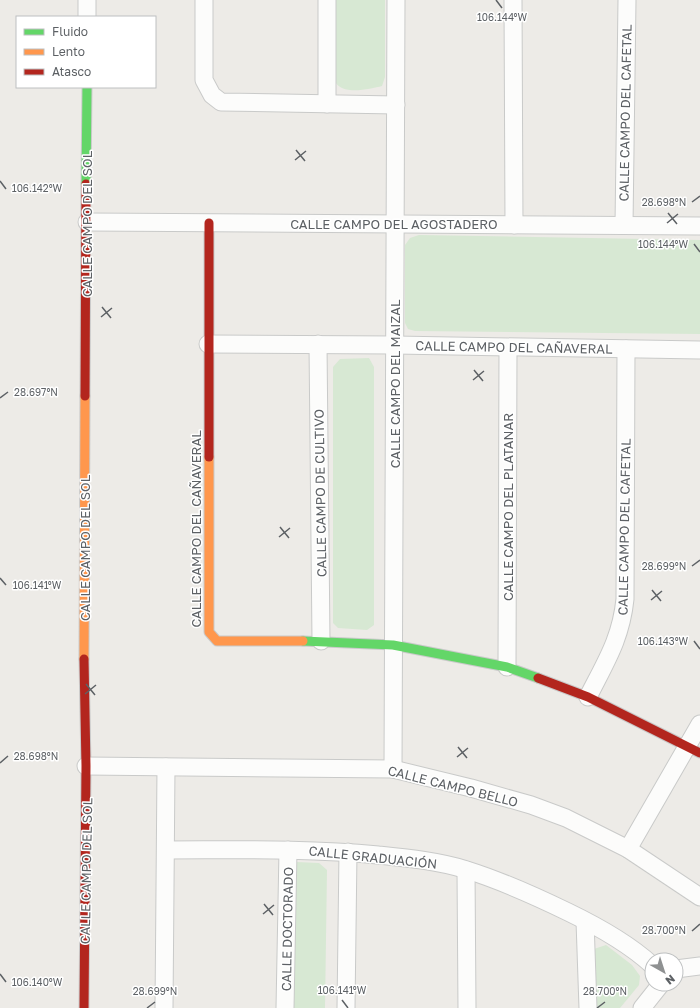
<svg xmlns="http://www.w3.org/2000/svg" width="700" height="1008" font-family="'Golos Text',sans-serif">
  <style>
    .green { fill: #d7e8d3 }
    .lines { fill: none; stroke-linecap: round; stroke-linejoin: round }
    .street-casing { stroke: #c9cac9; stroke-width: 19 }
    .fast-casing { stroke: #c9c9c9; stroke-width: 11 }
    .slow-casing { stroke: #c9c9c9; stroke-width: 11 }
    .jam-casing { stroke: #c9c9c9; stroke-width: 11 }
    .street { stroke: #fcfcfb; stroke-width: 17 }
    .fast { stroke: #63d668; stroke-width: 9 }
    .slow { stroke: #ff974d; stroke-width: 9 }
    .jam { stroke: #b3261e; stroke-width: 9 }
    .ticks { fill: none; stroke: #5d6165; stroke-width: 1.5 }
    .labels { text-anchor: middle; stroke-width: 3; stroke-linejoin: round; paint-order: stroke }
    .street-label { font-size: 13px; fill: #5d6165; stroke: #fff }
    .ticks-label { font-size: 10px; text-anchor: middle; fill: #5d6165; stroke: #fff; stroke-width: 3; stroke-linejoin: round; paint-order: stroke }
  </style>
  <rect width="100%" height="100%" fill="#edebe7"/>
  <g class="green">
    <path d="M 335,0 L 385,0 L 385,77 L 382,86 C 370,89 341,96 335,81 Z"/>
    <path d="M 419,235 L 700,240 L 700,334 L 415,331 L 408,329 L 405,323 L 405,245 L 410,238 Z"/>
    <path d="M 369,358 L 374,367 L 374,625 L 367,630 L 338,628 L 333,623 L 333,367 L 340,359 Z"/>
    <path d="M 296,862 L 319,863 L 327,870 L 325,1008 L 292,1008 Z"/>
    <path d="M 606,945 L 632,965 L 640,976 L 639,985 L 620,1008 L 592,1008 L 594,949 Z"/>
  </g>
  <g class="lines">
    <defs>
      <g id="street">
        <path d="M 87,0 L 87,17"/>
        <path d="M 204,0 L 204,80 L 212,95 L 221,102 L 396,105"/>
        <path d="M 513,0 L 514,225"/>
        <path d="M 327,104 L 327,0"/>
        <path d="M 87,222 L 700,226"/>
        <path d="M 624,225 L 627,0"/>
        <path d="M 208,344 L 395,345 L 700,350"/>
        <path d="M 318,344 L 321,641"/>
        <path d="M 507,667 L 508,348"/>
        <path d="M 588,697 C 605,663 621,639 625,599 L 626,349"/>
        <path d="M 86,766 L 393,769 L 471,788 L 531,805 L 566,818 L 628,849 L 700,897"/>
        <path d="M 393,769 L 396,0"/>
        <path d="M 628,849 L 700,724"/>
        <path d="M 166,850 C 236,850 307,848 378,855 C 407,858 438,861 467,870 C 502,881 535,896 568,912 C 597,926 628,943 652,965"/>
        <path d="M 466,870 L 467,1008"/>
        <path d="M 585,921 L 588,1008"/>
        <path d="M 676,969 L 700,966"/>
        <path d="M 164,1008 L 166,767"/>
        <path d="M 285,1008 L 288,850"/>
        <path d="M 346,1008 L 348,852"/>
        <path d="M 642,1008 L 661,984"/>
      </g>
      <g id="fast">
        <path d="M 86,184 L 87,87"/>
        <path d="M 303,641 L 393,645 L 507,667 L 538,678"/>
      </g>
      <g id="slow">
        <path d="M 209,457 L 209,632 L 217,641 L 303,641"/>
        <path d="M 84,659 L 85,396"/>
      </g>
      <g id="jam">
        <path d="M 209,223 L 209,457"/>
        <path d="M 85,396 L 86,184"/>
        <path d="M 538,678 L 588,697 L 700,753"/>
        <path d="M 84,1008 L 86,766 L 84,659"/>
      </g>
    </defs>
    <use href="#street" class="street-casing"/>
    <use href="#fast" class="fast-casing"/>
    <use href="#slow" class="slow-casing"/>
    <use href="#jam" class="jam-casing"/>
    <use href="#street" class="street"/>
    <use href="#fast" class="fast"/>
    <use href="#slow" class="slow"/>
    <use href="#jam" class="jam"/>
  </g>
  <path class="ticks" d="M 496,0 L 502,8M 296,150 L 305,161M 295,160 L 306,151M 0,181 L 6,189M 692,202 L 700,196M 668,213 L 677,224M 667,223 L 678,214M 694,244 L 700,252M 102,307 L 111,318M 101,317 L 112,308M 474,370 L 483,381M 473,380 L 484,371M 0,398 L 8,392M 280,527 L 289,538M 279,537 L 290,528M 692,566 L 700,560M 0,578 L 6,585M 652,590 L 661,601M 651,600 L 662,591M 694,641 L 700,649M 86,684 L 95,695M 85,694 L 96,685M 458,747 L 467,758M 457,757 L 468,748M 0,763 L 8,756M 264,904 L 273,915M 263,914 L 274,905M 692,931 L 700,924M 0,974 L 6,982M 342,1000 L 348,1008M 147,1008 L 155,1002M 597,1008 L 605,1002"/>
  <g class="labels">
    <g class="street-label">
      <text transform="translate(625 113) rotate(-89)" y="5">CALLE CAMPO DEL CAFETAL</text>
      <text transform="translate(87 224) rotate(-90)" y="5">CALLE CAMPO DEL SOL</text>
      <text x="394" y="229">CALLE CAMPO DEL AGOSTADERO</text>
      <text transform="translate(514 347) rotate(1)" y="5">CALLE CAMPO DEL CAÑAVERAL</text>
      <text transform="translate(395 384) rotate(-90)" y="5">CALLE CAMPO DEL MAIZAL</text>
      <text transform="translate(320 493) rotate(-91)" y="5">CALLE CAMPO DE CULTIVO</text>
      <text transform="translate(508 507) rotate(-90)" y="5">CALLE CAMPO DEL PLATANAR</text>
      <text transform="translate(624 527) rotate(-89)" y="5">CALLE CAMPO DEL CAFETAL</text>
      <text transform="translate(196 529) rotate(-90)" y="5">CALLE CAMPO DEL CAÑAVERAL</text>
      <text transform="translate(85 548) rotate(-90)" y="5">CALLE CAMPO DEL SOL</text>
      <text transform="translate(453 786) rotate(14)" y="5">CALLE CAMPO BELLO</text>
      <text transform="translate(373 857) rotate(6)" y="5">CALLE GRADUACIÓN</text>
      <text transform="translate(86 871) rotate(-89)" y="5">CALLE CAMPO DEL SOL</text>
      <text transform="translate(287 929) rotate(-89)" y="5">CALLE DOCTORADO</text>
    </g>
  </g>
  <g class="ticks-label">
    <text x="502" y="21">106.144°W</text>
    <text x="37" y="192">106.142°W</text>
    <text x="664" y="206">28.698°N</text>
    <text x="663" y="248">106.144°W</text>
    <text x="36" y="396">28.697°N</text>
    <text x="664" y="570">28.699°N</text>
    <text x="37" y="589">106.141°W</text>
    <text x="663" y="645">106.143°W</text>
    <text x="36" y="760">28.698°N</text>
    <text x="664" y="934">28.700°N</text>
    <text x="37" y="986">106.140°W</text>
    <text x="342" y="994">106.141°W</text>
    <text x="155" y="995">28.699°N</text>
    <text x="605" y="995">28.700°N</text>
  </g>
  <rect x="16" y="16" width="140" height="72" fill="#ffffff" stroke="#bec0c1"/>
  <rect x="24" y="29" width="20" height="6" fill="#63d668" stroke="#bec0c1"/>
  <text x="52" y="36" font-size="12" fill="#5d6165">Fluido</text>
  <rect x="24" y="49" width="20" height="6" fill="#ff974d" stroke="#bec0c1"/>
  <text x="52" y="56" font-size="12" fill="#5d6165">Lento</text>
  <rect x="24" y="69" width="20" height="6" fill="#b3261e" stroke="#bec0c1"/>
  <text x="52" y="76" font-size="12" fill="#5d6165">Atasco</text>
  <g transform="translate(664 972) rotate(141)"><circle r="19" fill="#ffffff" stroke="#bec0c1"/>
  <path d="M0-3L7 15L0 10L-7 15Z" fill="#8f9192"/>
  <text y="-6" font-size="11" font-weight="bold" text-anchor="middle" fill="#5d6165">N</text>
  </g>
</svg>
